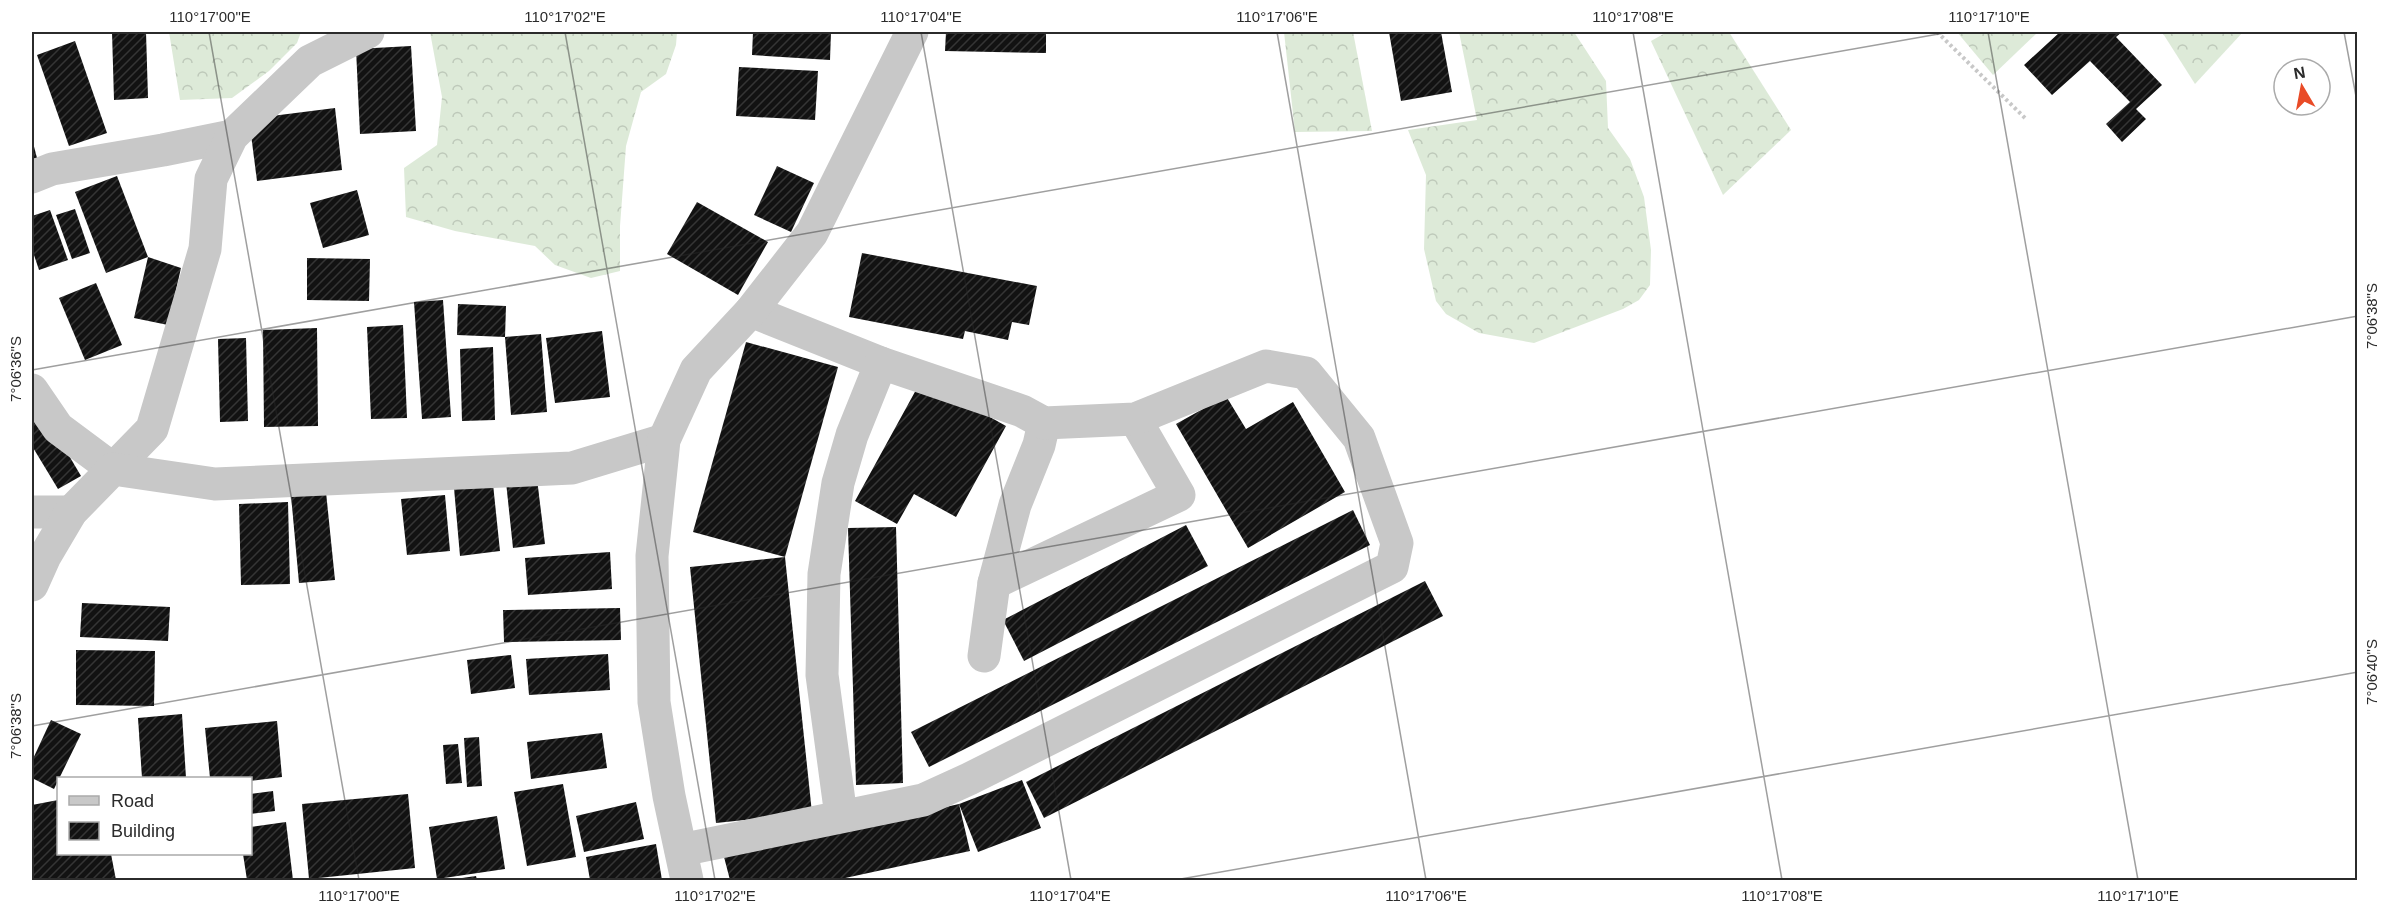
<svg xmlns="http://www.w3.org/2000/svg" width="2389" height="912" font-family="Helvetica,sans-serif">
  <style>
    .forest { fill: url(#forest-crowns) }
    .building { fill: url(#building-hatch) }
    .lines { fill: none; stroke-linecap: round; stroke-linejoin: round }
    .path { stroke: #c8c8c8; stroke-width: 4; stroke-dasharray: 3 3; stroke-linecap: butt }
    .minor { stroke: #c8c8c8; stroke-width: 33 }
    .tertiary { stroke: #c8c8c8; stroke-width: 33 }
    .ticks { fill: none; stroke: #2b2b2b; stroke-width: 1.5; stroke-opacity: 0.45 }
    .neatline { fill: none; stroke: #2b2b2b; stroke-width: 2 }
    .ticks-label { font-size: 15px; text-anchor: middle; fill: #2b2b2b }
  </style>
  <defs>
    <pattern id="forest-crowns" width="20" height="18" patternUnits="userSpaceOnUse" patternTransform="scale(1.5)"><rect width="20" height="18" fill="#ddead8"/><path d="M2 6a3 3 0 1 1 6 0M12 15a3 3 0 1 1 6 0" fill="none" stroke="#bec9ba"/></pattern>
    <pattern id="building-hatch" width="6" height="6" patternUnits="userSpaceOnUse" patternTransform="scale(1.5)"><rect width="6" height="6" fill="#121212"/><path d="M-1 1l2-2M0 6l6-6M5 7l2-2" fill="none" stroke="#353535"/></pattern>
  </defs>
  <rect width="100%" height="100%" fill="#fff"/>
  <g class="forest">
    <path d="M 169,32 L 301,32 L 297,43 L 269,71 L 232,98 L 180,100 Z"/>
    <path d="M 430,32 L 677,32 L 676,45 L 666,74 L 641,92 L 626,146 L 620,226 L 620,271 L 591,278 L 555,265 L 535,246 L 455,231 L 406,217 L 404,168 L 437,145 L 442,97 Z"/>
    <path d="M 1284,32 L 1353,32 L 1372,131 L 1295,132 Z"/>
    <path d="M 1459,32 L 1574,32 L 1606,81 L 1608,128 L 1630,159 L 1644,197 L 1651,250 L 1650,285 L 1639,300 L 1623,309 L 1534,343 L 1479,333 L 1446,314 L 1436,301 L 1424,249 L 1426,175 L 1408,130 L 1477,120 Z"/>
    <path d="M 1667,32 L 1729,32 L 1791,130 L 1723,195 L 1651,41 Z"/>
    <path d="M 1957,32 L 2038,32 L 1993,75 Z"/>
    <path d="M 2162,32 L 2243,32 L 2195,84 Z"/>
  </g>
  <g class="building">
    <path d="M 112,32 L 146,32 L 148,98 L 114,100 Z"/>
    <path d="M 753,32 L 831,32 L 830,60 L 752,55 Z"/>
    <path d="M 946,32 L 1046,32 L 1046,53 L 945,51 Z"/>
    <path d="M 1389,32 L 1441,32 L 1452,92 L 1401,101 Z"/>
    <path d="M 2060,32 L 2122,32 L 2116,37 L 2162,85 L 2136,109 L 2146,119 L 2122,142 L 2106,124 L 2130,102 L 2090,61 L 2052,95 L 2024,65 Z"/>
    <path d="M 75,41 L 107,133 L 69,146 L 37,55 Z"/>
    <path d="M 411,46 L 416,131 L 360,134 L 356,49 Z"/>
    <path d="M 739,67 L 818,71 L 815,120 L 736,116 Z"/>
    <path d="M 335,108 L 342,170 L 257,181 L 249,119 Z"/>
    <path d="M 32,139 L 37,158 L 32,159 Z"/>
    <path d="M 777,166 L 814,183 L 791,232 L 754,215 Z"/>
    <path d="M 117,176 L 148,257 L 106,273 L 75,192 Z"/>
    <path d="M 357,190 L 369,235 L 323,248 L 310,203 Z"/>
    <path d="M 697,202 L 768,242 L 738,295 L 667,254 Z"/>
    <path d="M 75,209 L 90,253 L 72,259 L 56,215 Z"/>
    <path d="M 50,210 L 68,260 L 39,270 L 32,249 L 32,216 Z"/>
    <path d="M 862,253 L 1037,286 L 1029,325 L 1012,322 L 1008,340 L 965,331 L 963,339 L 849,317 Z"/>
    <path d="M 148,257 L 181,268 L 168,325 L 134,318 Z"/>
    <path d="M 307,258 L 370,259 L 369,301 L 307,300 Z"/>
    <path d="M 96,283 L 122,345 L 85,360 L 59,298 Z"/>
    <path d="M 443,300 L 451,417 L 422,419 L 414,302 Z"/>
    <path d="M 458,304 L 506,306 L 505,337 L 457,335 Z"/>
    <path d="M 403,325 L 407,418 L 371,419 L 367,327 Z"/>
    <path d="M 317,328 L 318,426 L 264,427 L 263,330 Z"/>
    <path d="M 602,331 L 610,397 L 555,403 L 546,338 Z"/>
    <path d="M 541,334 L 547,412 L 511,415 L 505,337 Z"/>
    <path d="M 246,338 L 248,421 L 220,422 L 218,339 Z"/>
    <path d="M 746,342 L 838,367 L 785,557 L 693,532 Z"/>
    <path d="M 493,347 L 495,420 L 462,421 L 460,349 Z"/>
    <path d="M 922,379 L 1006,426 L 956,517 L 914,494 L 897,524 L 855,501 Z"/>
    <path d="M 1226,396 L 1246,429 L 1293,402 L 1345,492 L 1248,548 L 1176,424 Z"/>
    <path d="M 41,408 L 81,476 L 58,489 L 32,446 L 32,414 Z"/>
    <path d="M 537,479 L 545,544 L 513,548 L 506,482 Z"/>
    <path d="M 493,484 L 500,551 L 460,556 L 454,488 Z"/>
    <path d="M 326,492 L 335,580 L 299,583 L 291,495 Z"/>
    <path d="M 445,495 L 450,551 L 407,555 L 401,499 Z"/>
    <path d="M 288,502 L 290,584 L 241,585 L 239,504 Z"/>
    <path d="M 1353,510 L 1370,545 L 929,767 L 911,732 Z"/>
    <path d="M 1186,525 L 1208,566 L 1024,661 L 1003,620 Z"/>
    <path d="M 896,527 L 903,783 L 856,785 L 848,528 Z"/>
    <path d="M 610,552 L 612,589 L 528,595 L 525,558 Z"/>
    <path d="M 785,557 L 812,813 L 716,823 L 690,567 Z"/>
    <path d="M 1425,581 L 1443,616 L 1044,818 L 1026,782 Z"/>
    <path d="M 82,603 L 170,607 L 168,641 L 80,637 Z"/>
    <path d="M 620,608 L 621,640 L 504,642 L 503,610 Z"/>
    <path d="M 76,650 L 155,651 L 154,706 L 76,705 Z"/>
    <path d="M 608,654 L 610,690 L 529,695 L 526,659 Z"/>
    <path d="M 511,655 L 515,688 L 471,694 L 467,660 Z"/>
    <path d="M 182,714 L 186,778 L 142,778 L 138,718 Z"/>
    <path d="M 51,720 L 81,734 L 54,789 L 32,778 L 32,761 Z"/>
    <path d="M 277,721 L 282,777 L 250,781 L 250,778 L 210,778 L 205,728 Z"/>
    <path d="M 602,733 L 607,768 L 531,779 L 527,742 Z"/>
    <path d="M 479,737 L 482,786 L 467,787 L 464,738 Z"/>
    <path d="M 458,744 L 462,783 L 446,784 L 443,745 Z"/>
    <path d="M 1022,780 L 1041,828 L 978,852 L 959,804 L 970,851 L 836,880 L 730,880 L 724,857 L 959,804 Z"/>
    <path d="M 563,784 L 576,857 L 527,866 L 514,792 Z"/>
    <path d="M 273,791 L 275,811 L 250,814 L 250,794 Z"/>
    <path d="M 408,794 L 415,868 L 309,879 L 302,804 Z"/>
    <path d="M 58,800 L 58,854 L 111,854 L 116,880 L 32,880 L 32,805 Z"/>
    <path d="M 636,802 L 644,839 L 584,852 L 576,816 Z"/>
    <path d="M 497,816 L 505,869 L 437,879 L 429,827 Z"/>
    <path d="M 286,822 L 293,880 L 247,880 L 243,854 L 250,854 L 250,827 Z"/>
    <path d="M 656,844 L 662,880 L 590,880 L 586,857 Z"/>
    <path d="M 476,876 L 477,880 L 455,880 L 455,879 Z"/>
  </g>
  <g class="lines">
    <path class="path" d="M 1937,32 L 2025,118"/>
    <g class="minor">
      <path d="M 32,177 L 52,169 L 163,150 L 232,136"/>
      <path d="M 751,311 L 881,363"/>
      <path d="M 32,390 L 58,428 L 113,469 L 152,429 L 205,249 L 211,179 L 232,136 L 310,61 L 368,32"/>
      <path d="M 32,512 L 71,512"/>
      <path d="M 994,583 L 1179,495 L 1135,419"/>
      <path d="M 32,585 L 45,556 L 71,512 L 113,469 L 215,484 L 572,468 L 664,440"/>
      <path d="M 984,656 L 994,583 L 1015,505 L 1039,445 L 1044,423"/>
      <path d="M 681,850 L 923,800 L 969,779 L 1392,567 L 1397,543 L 1359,438 L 1306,373 L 1266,366 L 1135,419 L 1044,423 L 1022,411 L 881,363 L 852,435 L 838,483 L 824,574 L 822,675 L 841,816"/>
    </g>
    <path class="tertiary" d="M 687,880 L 669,796 L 654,702 L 652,556 L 664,440 L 696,370 L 751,311 L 812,233 L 912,32"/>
  </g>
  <path class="ticks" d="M 209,32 L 359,880M 565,32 L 715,880M 921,32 L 1071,880M 1277,32 L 1426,880M 1633,32 L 1782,880M 1988,32 L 2138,880M 2344,32 L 2358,107M 32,370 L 1950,32M 32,726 L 2358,316M 1175,880 L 2358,672"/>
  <rect width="2389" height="912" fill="none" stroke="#ffffff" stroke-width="66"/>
  <rect x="57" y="777" width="195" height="78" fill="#ffffff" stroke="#aaaaaa" stroke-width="1.5"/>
  <rect x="69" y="796" width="30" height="9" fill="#c8c8c8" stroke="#aaaaaa" stroke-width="1.5"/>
  <text x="111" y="807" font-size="18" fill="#2b2b2b">Road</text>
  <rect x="69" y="822" width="30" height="18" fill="url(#building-hatch)" stroke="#aaaaaa" stroke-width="1.5"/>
  <text x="111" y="837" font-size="18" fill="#2b2b2b">Building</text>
  <g transform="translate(2302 87) rotate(350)"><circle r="28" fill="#ffffff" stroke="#aaaaaa" stroke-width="1.5"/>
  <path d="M0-4.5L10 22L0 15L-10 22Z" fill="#e94b27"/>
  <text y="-9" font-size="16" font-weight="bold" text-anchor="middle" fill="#2b2b2b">N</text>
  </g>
  <rect x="33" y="33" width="2323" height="846" class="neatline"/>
  <g class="ticks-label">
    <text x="210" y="22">110°17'00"E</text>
    <text x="565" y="22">110°17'02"E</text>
    <text x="921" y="22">110°17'04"E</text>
    <text x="1277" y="22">110°17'06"E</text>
    <text x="1633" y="22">110°17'08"E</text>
    <text x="1989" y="22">110°17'10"E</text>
    <text transform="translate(2372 316) rotate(-90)" y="5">7°06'38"S</text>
    <text transform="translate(16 369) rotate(-90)" y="5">7°06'36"S</text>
    <text transform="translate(2372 672) rotate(-90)" y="5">7°06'40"S</text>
    <text transform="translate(16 726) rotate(-90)" y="5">7°06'38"S</text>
    <text x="359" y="901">110°17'00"E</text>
    <text x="715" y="901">110°17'02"E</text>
    <text x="1070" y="901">110°17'04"E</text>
    <text x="1426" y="901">110°17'06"E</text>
    <text x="1782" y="901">110°17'08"E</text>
    <text x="2138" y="901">110°17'10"E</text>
  </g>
</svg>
